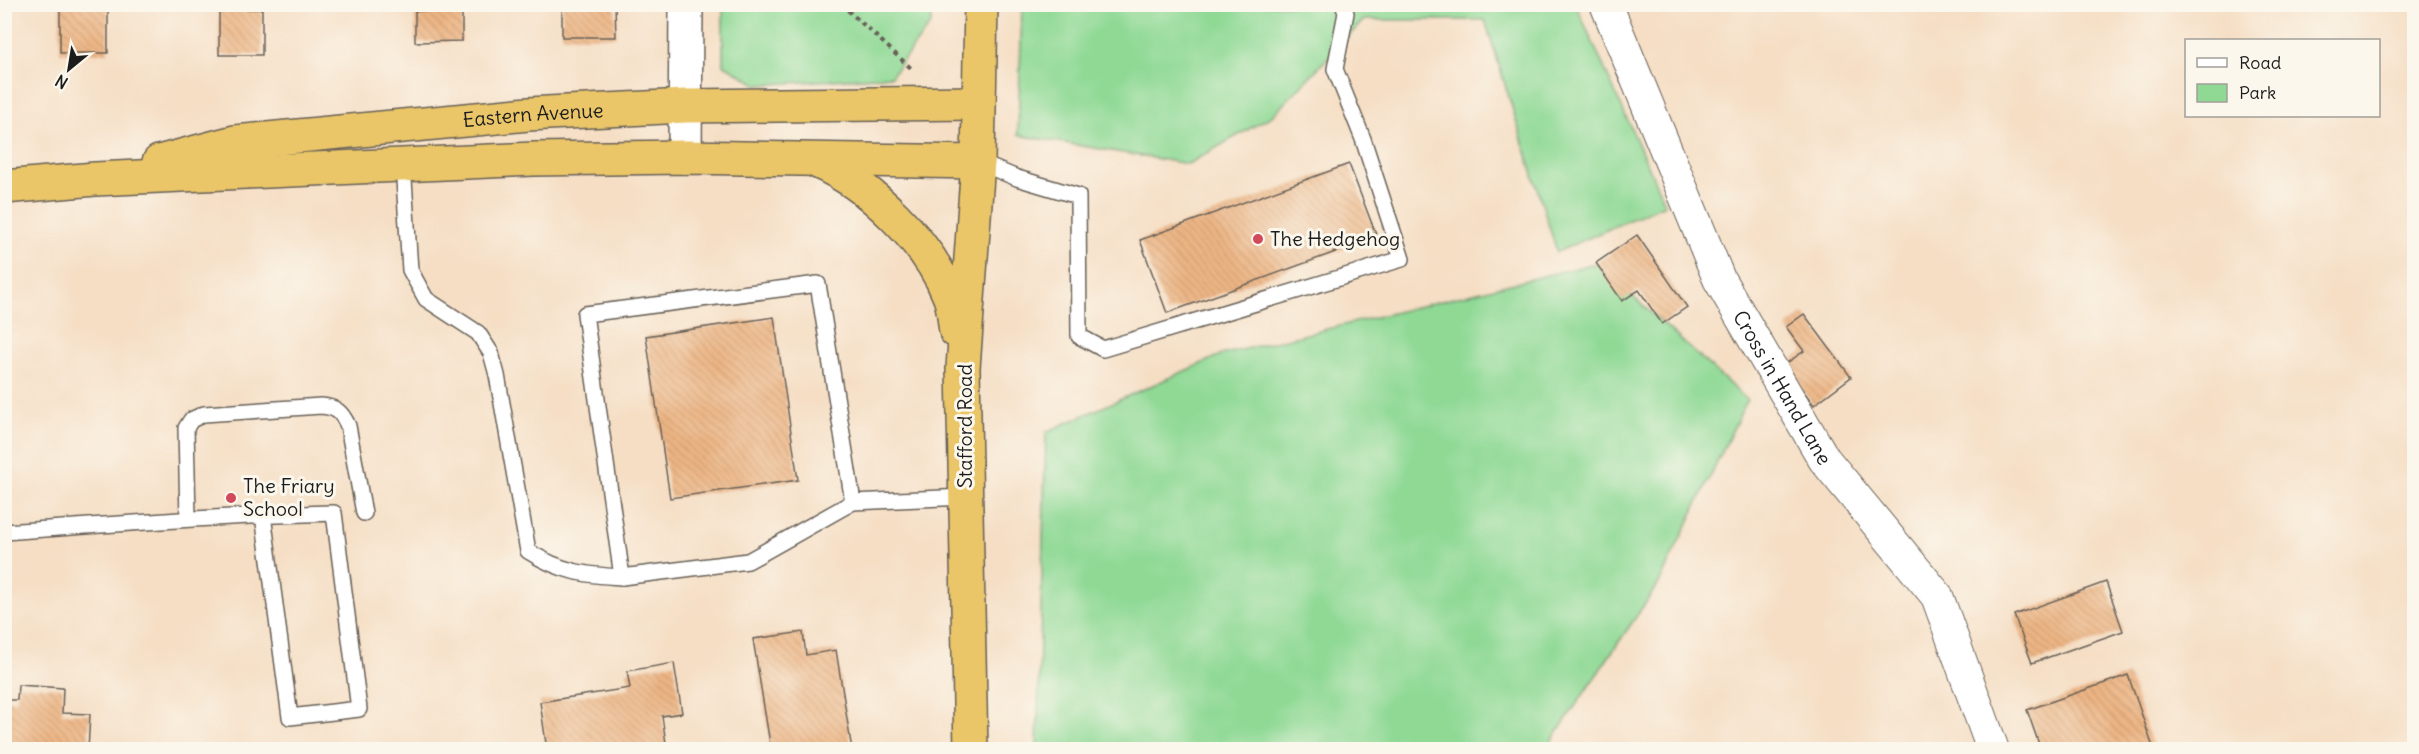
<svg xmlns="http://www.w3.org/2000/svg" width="2419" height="754" font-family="Delius,sans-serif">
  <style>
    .green { fill: #8fd995; stroke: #567a58; stroke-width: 1.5 }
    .building { fill: url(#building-back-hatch) }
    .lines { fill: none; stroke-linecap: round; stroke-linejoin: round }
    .service-casing { stroke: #686057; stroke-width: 18 }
    .minor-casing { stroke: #686057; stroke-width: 34 }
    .tertiary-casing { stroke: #686057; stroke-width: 36 }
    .trunk-casing { stroke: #686057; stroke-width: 36 }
    .path { stroke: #686057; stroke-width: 4; stroke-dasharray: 4.5 4.5; stroke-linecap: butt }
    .service { stroke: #fff; stroke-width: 15 }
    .minor { stroke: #fff; stroke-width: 32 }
    .tertiary { stroke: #fff; stroke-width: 33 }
    .trunk { stroke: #eac669; stroke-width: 33 }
    .poi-dot { fill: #d1495b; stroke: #fbf7ec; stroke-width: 2 }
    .labels { text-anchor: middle; stroke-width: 6; stroke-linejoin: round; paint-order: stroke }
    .street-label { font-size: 20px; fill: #1c1c1c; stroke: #fbf7ec }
    .poi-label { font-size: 20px; fill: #1c1c1c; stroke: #fbf7ec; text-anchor: start }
  </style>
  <defs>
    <pattern id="building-back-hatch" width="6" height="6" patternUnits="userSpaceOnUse" patternTransform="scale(1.5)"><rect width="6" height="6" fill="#edb584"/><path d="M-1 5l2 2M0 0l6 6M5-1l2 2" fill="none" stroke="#cb9b71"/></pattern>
  </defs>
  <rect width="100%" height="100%" fill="#fbf7ec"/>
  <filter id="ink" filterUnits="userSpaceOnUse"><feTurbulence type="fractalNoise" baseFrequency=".0167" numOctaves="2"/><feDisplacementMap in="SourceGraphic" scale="12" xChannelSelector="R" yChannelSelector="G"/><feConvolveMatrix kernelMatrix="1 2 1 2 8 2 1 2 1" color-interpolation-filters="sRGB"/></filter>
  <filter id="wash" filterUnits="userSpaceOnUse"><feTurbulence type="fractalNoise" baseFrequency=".008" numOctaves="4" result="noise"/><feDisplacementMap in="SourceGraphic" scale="24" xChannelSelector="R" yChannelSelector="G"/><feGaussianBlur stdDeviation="1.35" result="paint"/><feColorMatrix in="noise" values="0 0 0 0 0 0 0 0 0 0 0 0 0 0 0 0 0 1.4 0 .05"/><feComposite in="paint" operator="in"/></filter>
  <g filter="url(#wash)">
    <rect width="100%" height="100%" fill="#f5dec4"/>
    <g class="green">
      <path d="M 723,5 L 932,5 L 931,24 L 891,76 L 758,85 L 723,64 Z"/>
      <path d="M 1022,5 L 1576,5 L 1665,204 L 1557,252 L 1485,20 L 1364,20 L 1272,116 L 1188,164 L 1018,135 Z"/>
      <path d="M 1596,263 L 1747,400 L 1659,583 L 1546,749 L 1037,750 L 1046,432 L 1221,355 Z"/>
    </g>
    <g id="blocks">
      <g class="building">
        <rect x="60" y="4" width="48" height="49"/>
        <path d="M 562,4 L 615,4 L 616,37 L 562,37 Z"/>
        <rect x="219" y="9" width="43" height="46"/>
        <path d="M 415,11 L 462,11 L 462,41 L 415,42 Z"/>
        <path d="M 1349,164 L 1377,237 L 1167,313 L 1140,240 Z"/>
        <path d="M 1637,235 L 1687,307 L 1662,324 L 1639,290 L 1622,301 L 1596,263 Z"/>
        <path d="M 1804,314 L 1851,377 L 1814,405 L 1784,365 L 1804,351 L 1786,327 Z"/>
        <path d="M 774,317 L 798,480 L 670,498 L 646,336 Z"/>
        <path d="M 2106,582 L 2123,631 L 2032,663 L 2014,615 Z"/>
        <path d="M 803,632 L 806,655 L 836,650 L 852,750 L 771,750 L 753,639 Z"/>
        <path d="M 674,663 L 682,713 L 662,716 L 667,750 L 547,750 L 540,702 L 630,688 L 627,671 Z"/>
        <path d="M 2128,675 L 2154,750 L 2041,750 L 2027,710 Z"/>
        <path d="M 18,685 L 63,688 L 62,713 L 90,714 L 88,750 L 4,750 L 4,700 L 17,700 Z"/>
      </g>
    </g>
  </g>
  <g filter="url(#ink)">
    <use href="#blocks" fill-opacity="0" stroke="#686057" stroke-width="1.5"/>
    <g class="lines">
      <defs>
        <g id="service">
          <path d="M 978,162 L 1017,178 L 1078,196 L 1079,336 L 1103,349 L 1402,259 L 1363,139 L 1335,69 L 1346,13 L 1343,4"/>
          <path d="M 403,165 L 410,270 L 426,299 L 478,333 L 491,353 L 497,375 L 528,551 C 561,572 584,575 622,577"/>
          <path d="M 853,502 L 818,284 L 585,314 L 622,577 L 748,561 L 853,502 L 965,497"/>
          <path d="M 188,518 L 186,428 L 191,420 L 204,414 L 321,406 C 336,407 342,412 348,426 L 364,513"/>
          <path d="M 4,532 C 114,524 224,516 334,513 L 359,709 L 290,717 L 263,515"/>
        </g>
        <g id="minor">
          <path id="s1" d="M 1606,4 L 1719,279 L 1824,459 L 1937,596 L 1993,750"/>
        </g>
        <path id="tertiary" d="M 685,157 L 686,4"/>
        <g id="trunk">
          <path id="s2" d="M 159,162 L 235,142 L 528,114 L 685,106 L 978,103"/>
          <path d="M 818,162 C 870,185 928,242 949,295 C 954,306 954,320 956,331"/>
          <path d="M 4,187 L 95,179 L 533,159 L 685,157 L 978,162"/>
          <path d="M 971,750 L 963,368 L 978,162 L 981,4"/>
        </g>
      </defs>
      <use href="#service" class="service-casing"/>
      <use href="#minor" class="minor-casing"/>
      <use href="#tertiary" class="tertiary-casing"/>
      <use href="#trunk" class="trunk-casing"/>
      <path class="path" d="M 841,4 L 913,70"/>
      <use href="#service" class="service"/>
      <use href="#minor" class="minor"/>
      <use href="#tertiary" class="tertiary"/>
      <use href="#trunk" class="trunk"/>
    </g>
  </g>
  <g class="poi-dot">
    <circle cx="1258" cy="239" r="6"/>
    <circle cx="231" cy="498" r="6"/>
  </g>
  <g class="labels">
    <g class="street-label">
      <text dy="7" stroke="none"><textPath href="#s2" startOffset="378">Eastern Avenue</textPath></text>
      <text dy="7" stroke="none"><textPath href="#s1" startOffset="423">Cross in Hand Lane</textPath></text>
      <text transform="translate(965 426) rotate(-90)" y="7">Stafford Road</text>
    </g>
    <g class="poi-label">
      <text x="1270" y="246">The Hedgehog</text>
      <text x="243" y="493">The Friary<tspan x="243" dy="23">School</tspan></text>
    </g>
  </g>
  <rect width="2419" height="754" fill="none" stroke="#fbf7ec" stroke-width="24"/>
  <rect x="2185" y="39" width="195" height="78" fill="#fbf7ec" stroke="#a29f99" stroke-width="1.5"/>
  <rect x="2197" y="58" width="30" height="9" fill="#ffffff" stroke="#a29f99" stroke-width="1.5"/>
  <text x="2239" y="69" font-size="18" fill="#1c1c1c">Road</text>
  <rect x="2197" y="84" width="30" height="18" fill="#8fd995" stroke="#a29f99" stroke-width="1.5"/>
  <text x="2239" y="99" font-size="18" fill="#1c1c1c">Park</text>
  <g transform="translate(69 69) rotate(210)" stroke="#fbf7ec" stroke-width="4.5" paint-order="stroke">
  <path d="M0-4.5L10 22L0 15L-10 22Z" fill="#1c1c1c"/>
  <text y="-9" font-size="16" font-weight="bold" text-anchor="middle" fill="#1c1c1c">N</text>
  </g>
</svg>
